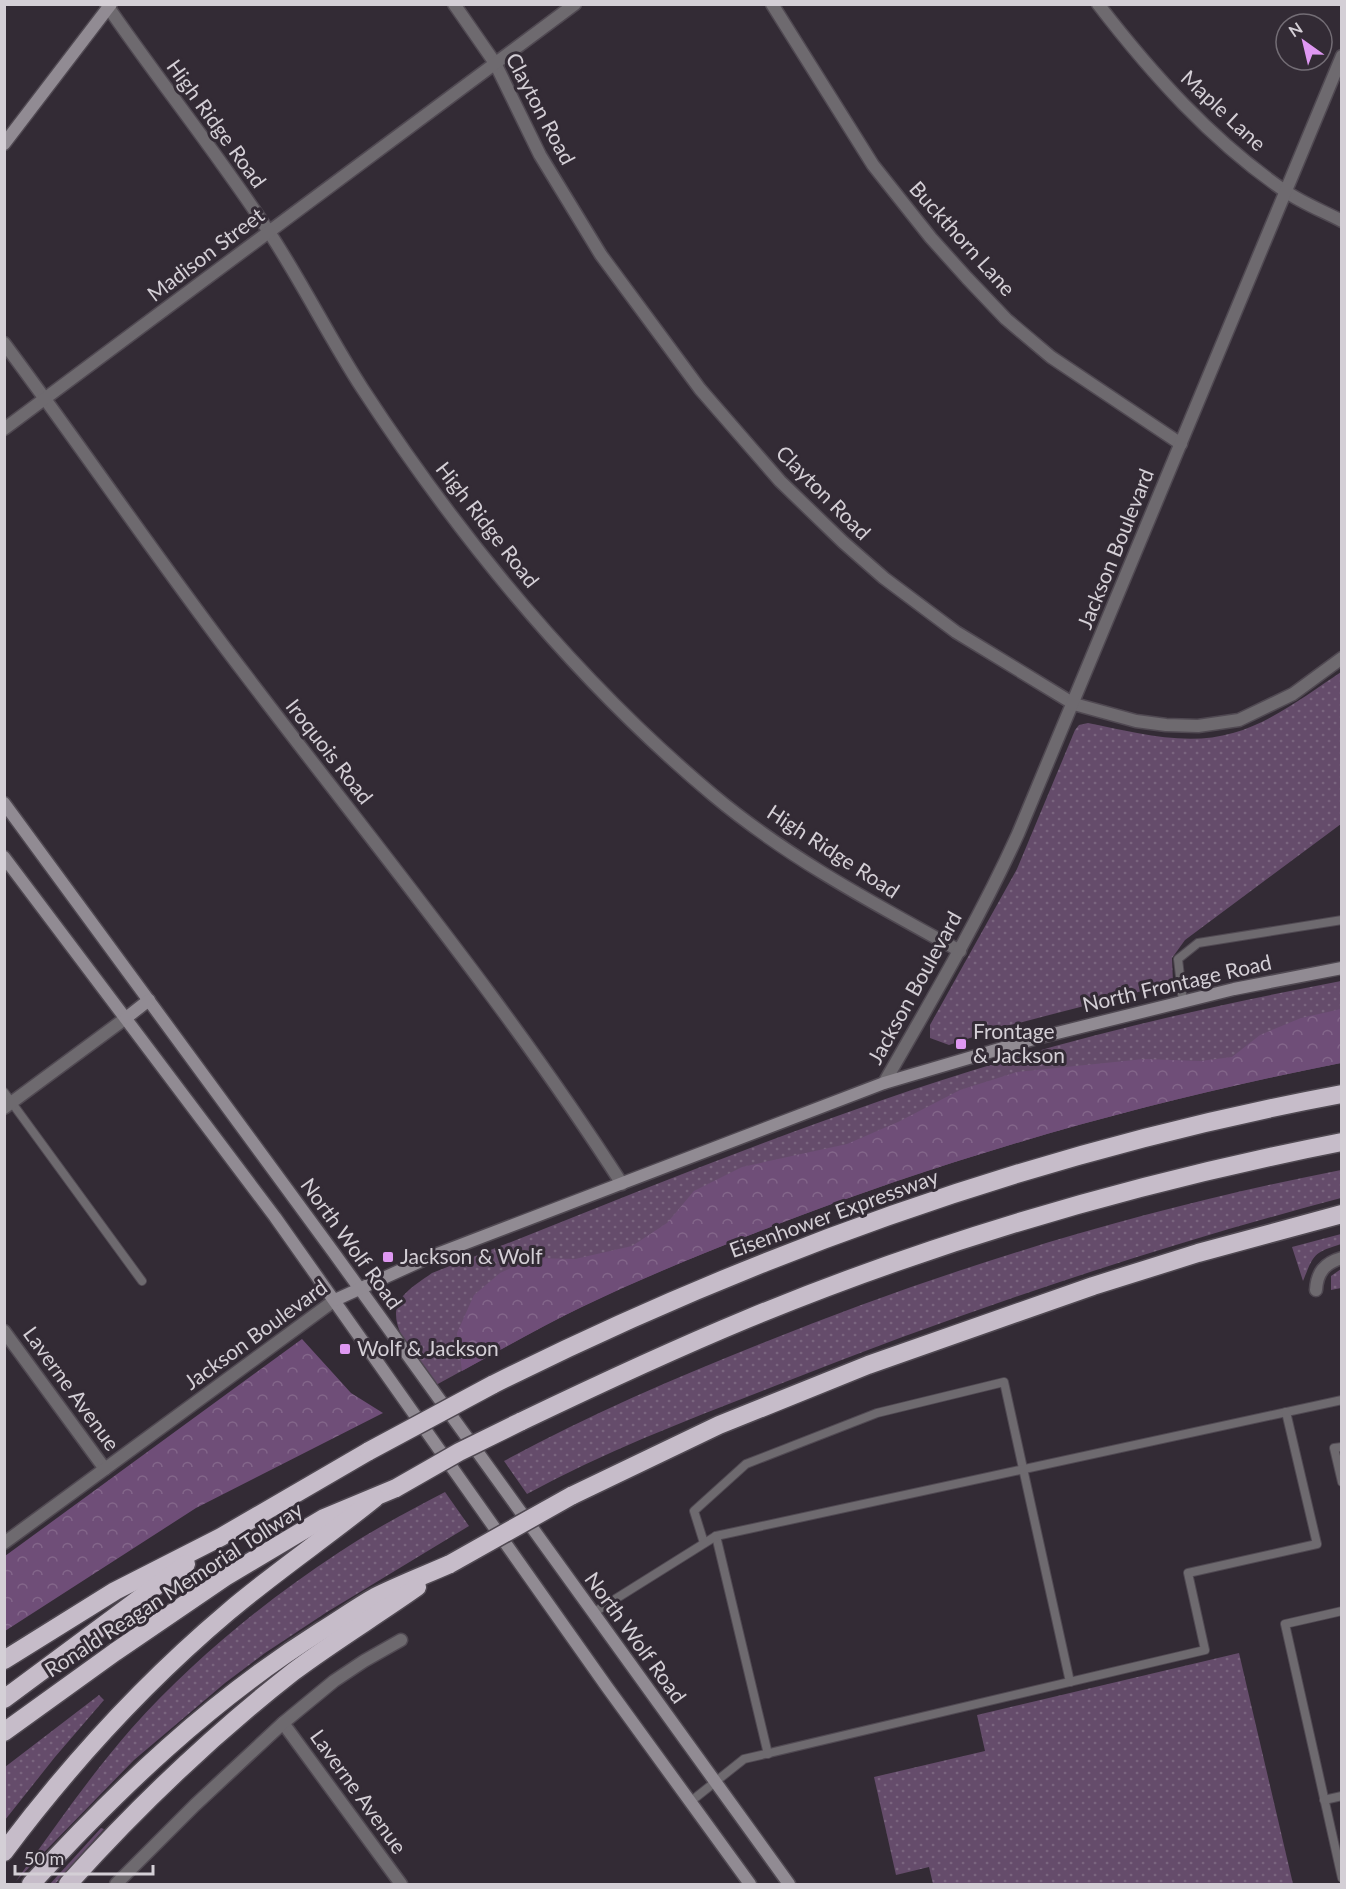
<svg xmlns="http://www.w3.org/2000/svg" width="1346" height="1889" font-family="Lato,sans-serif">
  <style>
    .grass { fill: url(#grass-dots) }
    .forest { fill: url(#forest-crowns) }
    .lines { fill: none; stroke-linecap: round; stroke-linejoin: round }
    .lane-casing { stroke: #504952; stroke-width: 10 }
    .street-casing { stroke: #504952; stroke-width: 15 }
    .secondary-casing { stroke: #504952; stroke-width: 15 }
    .highway-casing { stroke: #504952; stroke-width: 21 }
    .lane { stroke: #6e6a6f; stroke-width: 8 }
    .street { stroke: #6e6a6f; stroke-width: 12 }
    .secondary { stroke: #918b93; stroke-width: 12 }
    .highway { stroke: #c6bcc9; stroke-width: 18 }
    .highway-bridge-casing { stroke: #504952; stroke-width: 21; stroke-linecap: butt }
    .highway-bridge { stroke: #c6bcc9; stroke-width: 18 }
    .poi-dot { fill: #df98f2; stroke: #332b35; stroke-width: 2 }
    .labels { text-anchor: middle; stroke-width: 6; stroke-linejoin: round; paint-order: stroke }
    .street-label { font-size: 21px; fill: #d4cfd6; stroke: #332b35 }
    .poi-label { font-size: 21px; fill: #d4cfd6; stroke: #332b35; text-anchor: start }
  </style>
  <defs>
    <pattern id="grass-dots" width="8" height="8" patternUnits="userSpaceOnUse" patternTransform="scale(1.5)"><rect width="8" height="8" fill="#654c6b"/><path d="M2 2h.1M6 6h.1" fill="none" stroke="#7a657f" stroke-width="1.8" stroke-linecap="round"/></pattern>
    <pattern id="forest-crowns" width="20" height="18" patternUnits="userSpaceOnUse" patternTransform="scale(1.5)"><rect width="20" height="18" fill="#6f4e78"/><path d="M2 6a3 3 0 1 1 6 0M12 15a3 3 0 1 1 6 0" fill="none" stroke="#83668a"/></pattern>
  </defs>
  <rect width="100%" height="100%" fill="#332b35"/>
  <g class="grass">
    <path d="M 1341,672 L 1341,824 L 1185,940 L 1172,958 L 1173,983 L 1003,1027 L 949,1045 L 930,1038 L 930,1025 L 1017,869 L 1075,730 L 1079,725 L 1088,723 C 1134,732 1186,747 1233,733 C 1272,722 1308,694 1341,672 Z"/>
    <path d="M 1341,981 L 1341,1063 C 1147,1101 958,1155 773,1226 C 709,1251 643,1277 581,1307 C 532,1332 484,1359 436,1385 C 420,1363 380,1322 403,1296 C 411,1287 422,1280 432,1273 C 620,1200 807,1120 1000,1062 C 1112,1028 1227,1003 1341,981 Z"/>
    <path d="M 1341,1170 L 1341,1198 C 1152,1248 967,1310 785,1382 C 698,1416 609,1449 527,1494 L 504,1461 C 586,1416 673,1379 760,1344 C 948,1268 1142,1209 1341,1170 Z"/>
    <path d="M 1341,1234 L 1341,1244 C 1313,1253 1314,1254 1303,1281 L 1292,1247 Z"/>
    <path d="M 1341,1269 L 1341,1288 L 1331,1290 L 1331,1276 Z"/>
    <path d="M 445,1492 L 469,1526 L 327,1612 L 265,1653 L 225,1683 L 134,1760 L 16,1881 C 53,1830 89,1777 131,1729 C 192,1661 262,1603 338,1553 C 372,1530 409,1511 445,1492 Z"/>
    <path d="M 1239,1653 L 1293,1884 L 933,1884 L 929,1867 L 896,1875 L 874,1777 L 985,1751 L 977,1715 Z"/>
    <path d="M 99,1695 L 104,1700 L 55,1757 L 5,1820 L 5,1767 Z"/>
    <path d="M 101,1828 L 104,1829 L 55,1884 L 50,1884 Z"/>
  </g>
  <g class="forest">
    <path d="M 1341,1009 L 1341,1063 C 1147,1101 958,1155 773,1226 C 709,1251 644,1277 582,1307 C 542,1326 502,1349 462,1371 L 457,1333 L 474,1295 L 500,1273 L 533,1258 L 575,1259 L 632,1246 L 667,1223 L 694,1191 L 742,1167 L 847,1144 L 898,1122 L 960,1090 L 1017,1072 L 1144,1059 L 1200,1061 L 1232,1057 L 1260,1035 L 1301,1018 Z"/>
    <path d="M 302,1339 L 351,1393 L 383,1413 L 196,1508 L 5,1631 L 5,1556 Z"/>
  </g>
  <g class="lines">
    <defs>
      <g id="lane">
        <path d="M 1183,1002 L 1178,959 L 1198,943 L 1342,920"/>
        <path d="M 4,1092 L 142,1281"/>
        <path d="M 1342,1447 L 1334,1448 L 1342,1482"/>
        <path d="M 716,1536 L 768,1754"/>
        <path d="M 704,1543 L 694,1511 L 746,1464 L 877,1413 L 1004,1382 L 1070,1682"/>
        <path d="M 1342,1611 L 1285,1624 L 1342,1878"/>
        <path d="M 593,1613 L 716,1536 L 1342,1400"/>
        <path d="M 1324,1800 L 1342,1796"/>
        <path d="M 690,1802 L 744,1759 L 1205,1650 L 1188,1573 L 1317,1544 L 1286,1412"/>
      </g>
      <g id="street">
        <path d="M 106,4 C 159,81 218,154 269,232 C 302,282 329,337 362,388 C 460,538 576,680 713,795 C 788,858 875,904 960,951"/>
        <path d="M 454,4 L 495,63 L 540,155 L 601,255 L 700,389 L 780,481 L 843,542 L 884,578 L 956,632 L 1074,704 L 1136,721 L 1166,725 L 1198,726 L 1239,720 L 1293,694 L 1342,658"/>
        <path d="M 772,4 L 873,165 L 931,238 L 967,278 L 1006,319 L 1051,357 L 1181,444"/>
        <path d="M 1098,4 C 1152,74 1212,141 1285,191 C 1302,203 1323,211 1342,221"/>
        <path d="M 4,343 C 86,453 162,566 245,674 C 373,843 508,1006 622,1184"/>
        <path d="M 4,429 L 575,4"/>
        <path d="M 884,1083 C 931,1001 979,920 1018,834 L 1342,56"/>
        <path d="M 4,1108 L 126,1018"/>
        <path d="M 1316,1290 C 1317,1273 1324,1263 1342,1258"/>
        <path d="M 4,1331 L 105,1469"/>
        <path d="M 4,1543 L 335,1300"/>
        <path d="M 283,1723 L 401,1884"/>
        <path d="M 116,1884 L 195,1805 L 283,1723 L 334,1681 L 364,1661 L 401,1640"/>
      </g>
      <g id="secondary">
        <path d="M 4,144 L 111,4"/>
        <path d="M 4,803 L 334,1253 L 789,1884"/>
        <path d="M 4,857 L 275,1217 L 607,1687 L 750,1884"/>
        <path d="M 126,1018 L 149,1000"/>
        <path d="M 335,1300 L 432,1256 L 884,1083 L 1037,1038 L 1234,989 L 1342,968"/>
      </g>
      <g id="highway">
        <path d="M 492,1385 C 760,1251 1047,1149 1342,1094"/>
        <path d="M 520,1422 C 595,1386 670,1351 747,1319 C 938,1240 1139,1182 1342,1142"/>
        <path d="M 571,1496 L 719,1425 L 868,1365 L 1093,1286 L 1198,1253 L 1342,1214"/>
        <path d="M 4,1660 L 115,1591 L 221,1537 L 369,1451"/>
        <path d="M 4,1699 L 186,1564"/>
        <path d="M 4,1732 L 115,1652 L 225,1577 L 324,1518 L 396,1488"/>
        <path d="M 4,1852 C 70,1764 144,1683 228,1612 C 275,1572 327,1537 375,1498"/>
        <path d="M 31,1884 C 119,1788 210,1701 321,1631 C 339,1620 357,1607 375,1597 C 399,1585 425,1575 450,1564"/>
        <path d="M 68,1884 C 138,1806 210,1737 293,1672 C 333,1642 376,1616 417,1587"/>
      </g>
    </defs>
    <use href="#lane" class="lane-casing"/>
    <use href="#street" class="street-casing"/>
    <use href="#secondary" class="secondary-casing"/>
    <use href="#highway" class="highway-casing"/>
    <use href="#lane" class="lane"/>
    <use href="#street" class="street"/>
    <use href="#secondary" class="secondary"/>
    <use href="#highway" class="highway"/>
    <defs>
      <g id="highway-bridge">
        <path d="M 369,1451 L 492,1385"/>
        <path d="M 396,1488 L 459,1452 L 520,1422"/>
        <path d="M 450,1564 L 571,1496"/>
      </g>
    </defs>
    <use href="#highway-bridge" class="highway-bridge-casing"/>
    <use href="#highway-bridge" class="highway-bridge"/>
  </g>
  <g class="poi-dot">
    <rect x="955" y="1038" width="12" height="12" rx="3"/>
    <rect x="382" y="1251" width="12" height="12" rx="3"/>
    <rect x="339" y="1343" width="12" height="12" rx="3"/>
  </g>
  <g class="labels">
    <g class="street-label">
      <text transform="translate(540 109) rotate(62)" y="7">Clayton Road</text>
      <text transform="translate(1223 111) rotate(43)" y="7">Maple Lane</text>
      <text transform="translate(216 124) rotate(54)" y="7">High Ridge Road</text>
      <text transform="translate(962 239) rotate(48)" y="7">Buckthorn Lane</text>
      <text transform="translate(206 255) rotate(-37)" y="7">Madison Street</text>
      <text transform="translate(823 493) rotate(45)" y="7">Clayton Road</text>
      <text transform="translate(487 525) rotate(52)" y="7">High Ridge Road</text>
      <text transform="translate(1116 549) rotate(-68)" y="7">Jackson Boulevard</text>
      <text transform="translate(329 752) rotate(52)" y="7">Iroquois Road</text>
      <text transform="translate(833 852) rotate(33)" y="7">High Ridge Road</text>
      <text transform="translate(1177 984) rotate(-13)" y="7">North Frontage Road</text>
      <text transform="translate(915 988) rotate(-61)" y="7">Jackson Boulevard</text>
      <text transform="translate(834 1214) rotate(-20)" y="7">Eisenhower Expressway</text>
      <text transform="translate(351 1244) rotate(54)" y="7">North Wolf Road</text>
      <text transform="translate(256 1335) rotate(-36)" y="7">Jackson Boulevard</text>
      <text transform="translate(71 1389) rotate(54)" y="7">Laverne Avenue</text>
      <text transform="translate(174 1590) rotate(-33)" y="7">Ronald Reagan Memorial Tollway</text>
      <text transform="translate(635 1638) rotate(54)" y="7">North Wolf Road</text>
      <text transform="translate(358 1792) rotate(54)" y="7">Laverne Avenue</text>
    </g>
    <g class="poi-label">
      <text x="973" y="1039">Frontage<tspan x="973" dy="24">&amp; Jackson</tspan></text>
      <text x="400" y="1264">Jackson &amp; Wolf</text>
      <text x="357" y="1356">Wolf &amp; Jackson</text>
    </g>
  </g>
  <rect width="1346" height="1889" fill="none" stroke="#d4cfd6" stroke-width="12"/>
  <g transform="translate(1304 42) rotate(326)"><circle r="28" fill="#332b35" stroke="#736d75" stroke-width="1.5"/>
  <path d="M0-4.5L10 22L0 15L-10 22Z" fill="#df98f2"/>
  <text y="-9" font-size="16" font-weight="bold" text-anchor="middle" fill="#d4cfd6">N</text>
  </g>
  <path d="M15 1865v9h138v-9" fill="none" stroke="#d4cfd6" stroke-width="3"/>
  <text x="24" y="1865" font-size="18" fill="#d4cfd6" stroke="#332b35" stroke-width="4.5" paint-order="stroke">50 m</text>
</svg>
